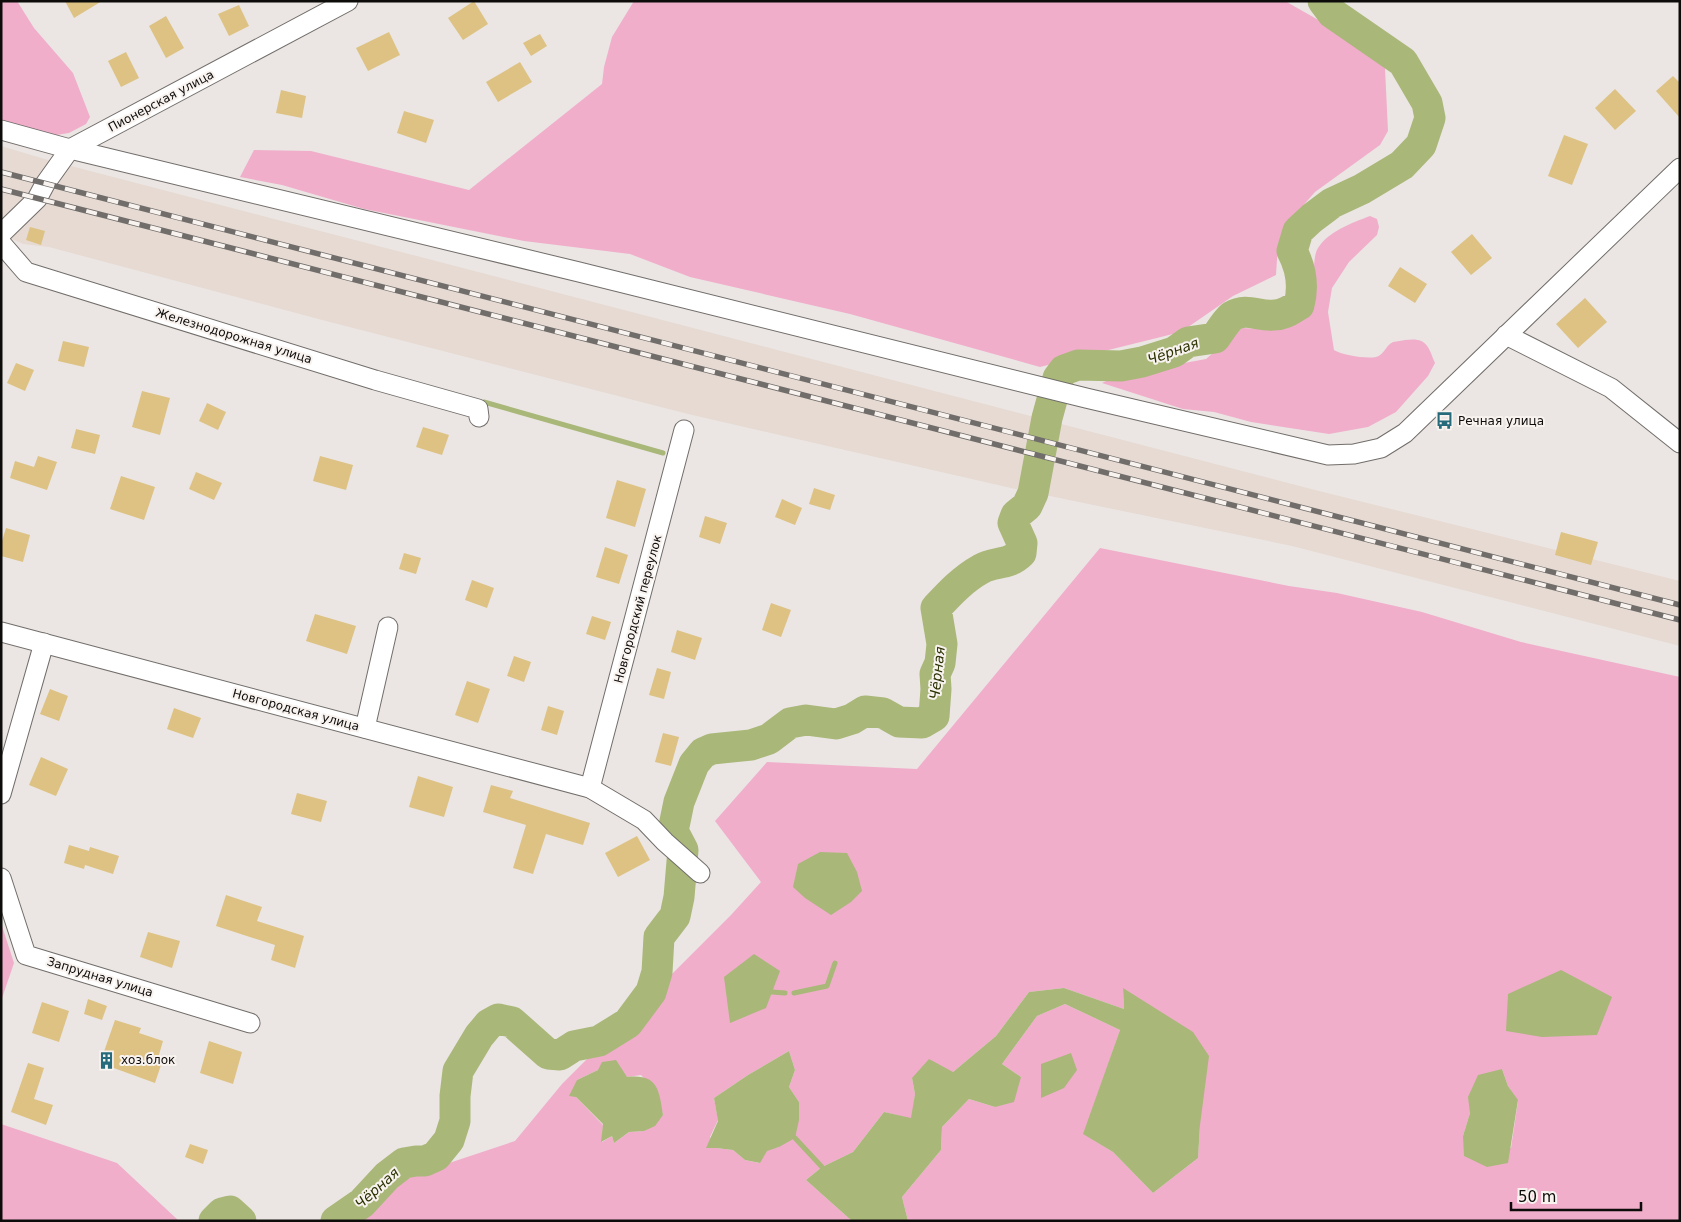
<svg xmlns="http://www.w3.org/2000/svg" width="1681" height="1222" font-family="'DejaVu Sans',sans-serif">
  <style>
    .built { fill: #e6dad2 }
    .green { fill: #f0aecb; fill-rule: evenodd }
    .water { fill: #a9b779 }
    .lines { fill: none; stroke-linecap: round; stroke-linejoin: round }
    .stream { stroke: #a9b779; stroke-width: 5 }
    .river { stroke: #a9b779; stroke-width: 31 }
    .building { fill: #ddc284 }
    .minor-casing { stroke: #716d6a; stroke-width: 21 }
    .minor { stroke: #fff; stroke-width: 19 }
    .rail-casing { stroke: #706d6b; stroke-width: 5.5 }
    .rail { stroke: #f9f3f0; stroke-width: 4; stroke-dasharray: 11; stroke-linecap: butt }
    .labels { text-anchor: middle; stroke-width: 4; stroke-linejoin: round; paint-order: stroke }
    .street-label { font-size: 12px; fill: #0d0c0b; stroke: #f9f3f0 }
    .poi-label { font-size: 12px; fill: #0d0c0b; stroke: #f9f3f0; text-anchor: start }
    .water-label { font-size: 14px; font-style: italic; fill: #2a3201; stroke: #f9f3f0 }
  </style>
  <rect width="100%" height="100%" fill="#ebe6e3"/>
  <path class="built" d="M 1,146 L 48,160 L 1311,489 L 1680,581 L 1680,646 L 1292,546 L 1011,488 L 688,414 L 326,321 L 49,247 L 23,244 L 1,234 Z"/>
  <g class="green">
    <path d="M 1,1 L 17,1 L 34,28 L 73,73 L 90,117 L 86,124 L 69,133 L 44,137 L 34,135 L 19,125 L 1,122 Z"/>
    <path d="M 634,1 L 1285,1 L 1336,30 L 1385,68 L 1388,131 L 1380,145 L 1315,192 L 1294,216 L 1278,244 L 1276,275 L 1233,296 L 1181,332 L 1040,367 L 850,314 L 690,277 L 630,254 L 524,241 L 364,209 L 282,185 L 240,177 L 254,150 L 311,151 L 469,190 L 602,84 L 604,67 L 612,37 Z"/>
    <path d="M 1370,216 L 1377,219 L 1379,227 L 1377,235 L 1349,262 L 1332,288 L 1328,312 L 1334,350 C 1342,355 1366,359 1376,357 C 1384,355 1386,345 1393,342 C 1397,341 1402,341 1405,340 C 1426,337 1428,345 1435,363 L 1428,376 L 1396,412 L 1368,427 L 1329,434 L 1251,422 L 1214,412 L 1183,409 L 1102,383 L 1119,375 L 1206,359 L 1242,328 C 1257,329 1288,331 1299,322 C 1310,313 1312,287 1314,274 C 1314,267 1314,254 1318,248 C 1329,231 1352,223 1370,216 Z"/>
    <path d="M 1100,548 L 1289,586 L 1337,593 L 1422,612 L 1521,642 L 1680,677 L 1680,1221 L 908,1221 L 902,1197 L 941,1150 L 942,1127 L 969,1099 L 995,1107 L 1021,1077 L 1002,1064 L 1037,1016 L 1065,1004 L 1120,1030 L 1084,1134 L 1113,1152 L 1153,1193 L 1198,1158 L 1200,1125 L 1123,988 L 1124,1009 L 1064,988 L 1029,992 L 996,1036 L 953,1072 L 912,1078 L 915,1094 L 912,1119 L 884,1112 L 853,1152 L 822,1167 L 806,1180 L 852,1221 L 353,1221 L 407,1177 L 515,1141 L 562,1084 L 731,915 L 761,882 L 715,821 L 767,762 L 917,769 ZM 789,1051 L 795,1070 L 789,1087 L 799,1102 L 779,1147 L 767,1150 L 759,1163 L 745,1160 L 733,1150 L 716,1148 L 710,1137 L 718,1120 L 714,1098 L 748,1075 ZM 1502,1069 L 1508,1086 L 1518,1101 L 1511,1148 L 1463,1136 L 1470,1113 ZM 598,1070 L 627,1077 L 641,1075 L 658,1094 L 663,1115 L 644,1131 L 629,1132 L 614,1143 L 612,1136 L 602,1142 L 603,1125 L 576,1097 L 577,1080 Z"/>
    <path d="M 1,923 L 14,963 L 1,1001 Z"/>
    <path d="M 1,1124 L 117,1163 L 179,1221 L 1,1221 Z"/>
  </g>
  <g class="water">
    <path d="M 820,852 L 847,853 L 857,872 L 862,891 L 851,902 L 831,915 L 805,898 L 793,887 L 798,864 Z"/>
    <path d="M 754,954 L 780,971 L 766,1008 L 730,1023 L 724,977 Z"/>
    <path d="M 1561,970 L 1612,997 L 1597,1035 L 1542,1037 L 1506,1031 L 1508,994 Z"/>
    <path d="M 1064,988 L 1124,1009 L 1123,988 L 1193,1032 L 1209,1056 L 1200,1125 L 1198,1158 L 1153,1193 L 1113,1152 L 1083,1134 L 1120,1030 L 1065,1004 L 1037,1016 L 1002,1064 L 1021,1077 L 1014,1102 L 995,1107 L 969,1099 L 942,1127 L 941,1150 L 902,1197 L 908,1221 L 852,1221 L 806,1180 L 822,1167 L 853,1152 L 884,1112 L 911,1118 L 915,1094 L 912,1078 L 929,1059 L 953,1072 L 996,1036 L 1029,992 Z"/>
    <path d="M 789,1051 L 795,1070 L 789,1087 L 799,1102 L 799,1120 L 795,1138 L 779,1147 L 767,1151 L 760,1163 L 745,1160 L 733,1150 L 716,1148 L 706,1148 L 718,1121 L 714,1098 L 748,1075 Z"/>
    <path d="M 1071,1053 L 1077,1070 L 1064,1088 L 1041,1098 L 1041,1064 Z"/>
    <path d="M 616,1060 L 627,1077 C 657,1074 659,1088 663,1115 L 655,1126 L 644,1131 L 629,1132 L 614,1143 L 612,1136 L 601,1142 L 603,1124 L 576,1097 L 569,1096 L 577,1080 L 598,1070 L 602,1062 Z"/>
    <path d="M 1502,1069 L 1508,1086 L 1518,1100 L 1508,1163 L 1487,1167 L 1464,1156 L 1463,1136 L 1470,1113 L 1468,1097 L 1478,1075 Z"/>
  </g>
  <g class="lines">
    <g class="stream">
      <path d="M 484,402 L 663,453"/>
      <path d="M 772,992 L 785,993"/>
      <path d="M 794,993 L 827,986 L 835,963"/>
      <path d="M 795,1138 L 822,1167"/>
    </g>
    <g class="river">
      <path d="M 214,1221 L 222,1213 L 230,1211 L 241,1221"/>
      <path d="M 336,1221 L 362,1203 L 387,1176 L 404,1163 L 416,1161 L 425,1161 L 436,1156 L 449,1140 L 455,1121 L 455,1096 L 458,1071 L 479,1036 L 489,1024 L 498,1019 L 512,1022 L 548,1054 L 560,1055 L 574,1046 L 599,1041 L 628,1023 L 651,992 L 657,972 L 659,937 L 675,916 L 679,897 L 683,850 L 673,831 L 679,802 L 694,764 L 703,753 L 712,749 L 751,745 L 769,739 L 790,723 L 806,720 L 836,724 L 852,719 L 865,711 L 883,713 L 899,722 L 922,723 L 934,716 L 936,689 L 935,674 L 940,663 L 942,644 L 936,608 C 950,593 963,579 981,569 C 994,561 1008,566 1021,553 L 1022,543 L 1013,523 L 1016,515 L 1027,506 L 1033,493 L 1047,418 L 1058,378 L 1064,370 L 1078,365 L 1121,366 L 1142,362 L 1174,352 L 1188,342 L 1215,338 C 1220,331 1226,321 1232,316 C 1247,307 1259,317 1274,315 C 1284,315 1290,310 1299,305 C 1304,286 1301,268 1292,251 L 1298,231 L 1312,218 L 1332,203 L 1362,189 L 1402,165 L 1421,145 L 1430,118 L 1427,103 L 1403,62 L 1332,13 L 1323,1"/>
    </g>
  </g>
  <g class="building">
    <path d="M 65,1 L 102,1 L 74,18 Z"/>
    <path d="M 474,1 L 488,24 L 463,40 L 448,18 Z"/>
    <path d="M 239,5 L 249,26 L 229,36 L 218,14 Z"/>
    <path d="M 166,16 L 184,48 L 166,58 L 149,26 Z"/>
    <path d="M 389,32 L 400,55 L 368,71 L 356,48 Z"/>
    <path d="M 540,34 L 547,46 L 531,56 L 523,43 Z"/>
    <path d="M 126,52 L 139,78 L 121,87 L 108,61 Z"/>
    <path d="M 520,62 L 532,82 L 498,102 L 486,82 Z"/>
    <path d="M 1673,76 L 1680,83 L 1680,118 L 1656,91 Z"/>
    <path d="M 1615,89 L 1636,111 L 1615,130 L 1595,108 Z"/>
    <path d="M 281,90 L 306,96 L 302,118 L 276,113 Z"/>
    <path d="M 404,111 L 434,120 L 426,143 L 397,133 Z"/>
    <path d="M 1564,135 L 1588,144 L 1572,185 L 1548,176 Z"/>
    <path d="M 30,227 L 45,231 L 41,245 L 26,240 Z"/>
    <path d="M 1472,234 L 1492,258 L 1471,275 L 1451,252 Z"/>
    <path d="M 1400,267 L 1427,284 L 1415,303 L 1388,286 Z"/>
    <path d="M 1585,298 L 1607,322 L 1578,348 L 1556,324 Z"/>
    <path d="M 63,341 L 89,347 L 84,367 L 58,361 Z"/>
    <path d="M 16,363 L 34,370 L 25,391 L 7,383 Z"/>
    <path d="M 142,391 L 170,398 L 160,435 L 132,427 Z"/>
    <path d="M 207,403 L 226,412 L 218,430 L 199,421 Z"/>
    <path d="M 423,427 L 449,435 L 442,455 L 416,447 Z"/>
    <path d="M 76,429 L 100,435 L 95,454 L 71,448 Z"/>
    <path d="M 38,456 L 57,462 L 47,490 L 10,478 L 15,461 L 34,467 Z"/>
    <path d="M 320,456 L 353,465 L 346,490 L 313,481 Z"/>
    <path d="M 196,472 L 222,483 L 214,500 L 189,489 Z"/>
    <path d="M 121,476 L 155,487 L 144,520 L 110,509 Z"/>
    <path d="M 617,480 L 646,489 L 635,527 L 606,518 Z"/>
    <path d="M 814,488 L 835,495 L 830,510 L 809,504 Z"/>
    <path d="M 782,499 L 802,508 L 795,525 L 775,517 Z"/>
    <path d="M 705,516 L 727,523 L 720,544 L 699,537 Z"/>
    <path d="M 6,528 L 30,535 L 23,562 L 1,556 L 1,544 Z"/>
    <path d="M 1561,532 L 1598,542 L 1591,565 L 1555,555 Z"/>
    <path d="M 605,547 L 628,555 L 619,584 L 596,577 Z"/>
    <path d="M 404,553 L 421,558 L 416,574 L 399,569 Z"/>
    <path d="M 472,580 L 494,588 L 487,608 L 465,600 Z"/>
    <path d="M 771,603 L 791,610 L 781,637 L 762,630 Z"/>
    <path d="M 315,614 L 356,626 L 347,654 L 306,641 Z"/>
    <path d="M 592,616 L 611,622 L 605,640 L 586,634 Z"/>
    <path d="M 677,630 L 702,638 L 695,660 L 671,652 Z"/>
    <path d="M 514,656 L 531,662 L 524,682 L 507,676 Z"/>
    <path d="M 657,668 L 671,672 L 664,699 L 649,695 Z"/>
    <path d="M 467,681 L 490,689 L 478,723 L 455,715 Z"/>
    <path d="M 50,689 L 68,696 L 59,721 L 40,714 Z"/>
    <path d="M 548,706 L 564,711 L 557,735 L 541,730 Z"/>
    <path d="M 174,708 L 201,718 L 193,738 L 167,729 Z"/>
    <path d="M 663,733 L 679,737 L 671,766 L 655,762 Z"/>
    <path d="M 41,757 L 68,769 L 56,796 L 29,785 Z"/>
    <path d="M 418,776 L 453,787 L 444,817 L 409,807 Z"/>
    <path d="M 491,785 L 513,791 L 510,798 L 590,823 L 583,845 L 546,834 L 533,874 L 513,868 L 526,825 L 483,812 Z"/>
    <path d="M 297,793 L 327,801 L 321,822 L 291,814 Z"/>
    <path d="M 637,836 L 650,860 L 618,877 L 605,853 Z"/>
    <path d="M 69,845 L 89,851 L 90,847 L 119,856 L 113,874 L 85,865 L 84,869 L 64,863 Z"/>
    <path d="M 226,895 L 262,907 L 257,921 L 304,936 L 295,968 L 271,960 L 275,945 L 216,926 Z"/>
    <path d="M 148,932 L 180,941 L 172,968 L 140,957 Z"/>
    <path d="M 88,999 L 107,1006 L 102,1020 L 84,1014 Z"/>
    <path d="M 42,1002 L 69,1011 L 59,1042 L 32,1033 Z"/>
    <path d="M 115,1020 L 141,1028 L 139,1033 L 163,1041 L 158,1058 L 163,1059 L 155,1083 L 100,1063 Z"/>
    <path d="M 209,1041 L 242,1052 L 233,1084 L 200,1073 Z"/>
    <path d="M 28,1063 L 44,1068 L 34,1099 L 53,1105 L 46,1125 L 11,1112 Z"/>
    <path d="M 190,1144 L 208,1150 L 203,1164 L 185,1157 Z"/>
  </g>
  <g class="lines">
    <defs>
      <g id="minor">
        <path d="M 1,130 L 70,149 L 579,272 L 1086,398 L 1328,455 L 1354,454 L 1381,448 L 1405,433 L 1680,168"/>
        <path d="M 1,234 L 37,199 L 45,184 L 70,149 L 348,1"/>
        <path d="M 1,243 L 26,272 L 375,380 L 478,409 L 479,417"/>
        <path d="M 1506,335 L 1611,388 L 1680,443"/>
        <path d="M 1,632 L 590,788 L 644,820 L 665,842 L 700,873"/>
        <path d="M 365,728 L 388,627"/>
        <path d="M 590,788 L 684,430"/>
        <path d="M 1,794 L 44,643"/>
        <path d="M 1,878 L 26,955 L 250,1023"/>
      </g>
    </defs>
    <use href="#minor" class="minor-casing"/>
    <use href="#minor" class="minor"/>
    <defs>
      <g id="rail">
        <path d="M 1,172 L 1680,605"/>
        <path d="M 1,189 L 1680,620"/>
      </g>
    </defs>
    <use href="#rail" class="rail-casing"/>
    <use href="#rail" class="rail"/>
  </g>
  <defs>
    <symbol id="bus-bare" viewBox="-9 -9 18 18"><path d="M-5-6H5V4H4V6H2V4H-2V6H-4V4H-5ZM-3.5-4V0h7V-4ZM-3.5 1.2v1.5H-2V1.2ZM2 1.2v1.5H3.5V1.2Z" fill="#266b7b" stroke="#f9f3f0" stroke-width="2.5" paint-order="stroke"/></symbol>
    <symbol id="building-bare" viewBox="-9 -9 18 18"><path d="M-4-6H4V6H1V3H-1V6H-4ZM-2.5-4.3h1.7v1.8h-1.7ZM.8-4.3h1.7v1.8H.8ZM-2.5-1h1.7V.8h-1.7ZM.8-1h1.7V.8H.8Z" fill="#266b7b" stroke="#f9f3f0" stroke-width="2.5" paint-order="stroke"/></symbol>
  </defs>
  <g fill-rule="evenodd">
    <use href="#bus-bare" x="1432" y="408" width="25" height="25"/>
    <use href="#building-bare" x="94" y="1048" width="25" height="25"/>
  </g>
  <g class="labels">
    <g class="street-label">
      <text transform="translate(161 101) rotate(-28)" y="4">Пионерская улица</text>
      <text transform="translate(234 336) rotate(17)" y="4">Железнодорожная улица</text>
      <text transform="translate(638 609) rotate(-75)" y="4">Новгородский переулок</text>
      <text transform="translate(296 710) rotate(15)" y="4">Новгородская улица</text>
      <text transform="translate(100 977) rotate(17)" y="4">Запрудная улица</text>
    </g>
    <g class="poi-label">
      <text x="1458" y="425">Речная улица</text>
      <text x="121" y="1064">хоз.блок</text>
    </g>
    <g class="water-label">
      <text transform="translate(1173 351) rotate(-20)" y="5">Чёрная</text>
      <text transform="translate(937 673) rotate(-84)" y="5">Чёрная</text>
      <text transform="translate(377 1188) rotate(-42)" y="5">Чёрная</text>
    </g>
  </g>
  <rect width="1681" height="1222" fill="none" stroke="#0d0c0b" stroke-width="5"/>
  <path d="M1511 1202v8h130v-8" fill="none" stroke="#0d0c0b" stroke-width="2.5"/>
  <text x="1518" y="1202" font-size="15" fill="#0d0c0b" stroke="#f9f3f0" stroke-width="4" paint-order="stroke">50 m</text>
</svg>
